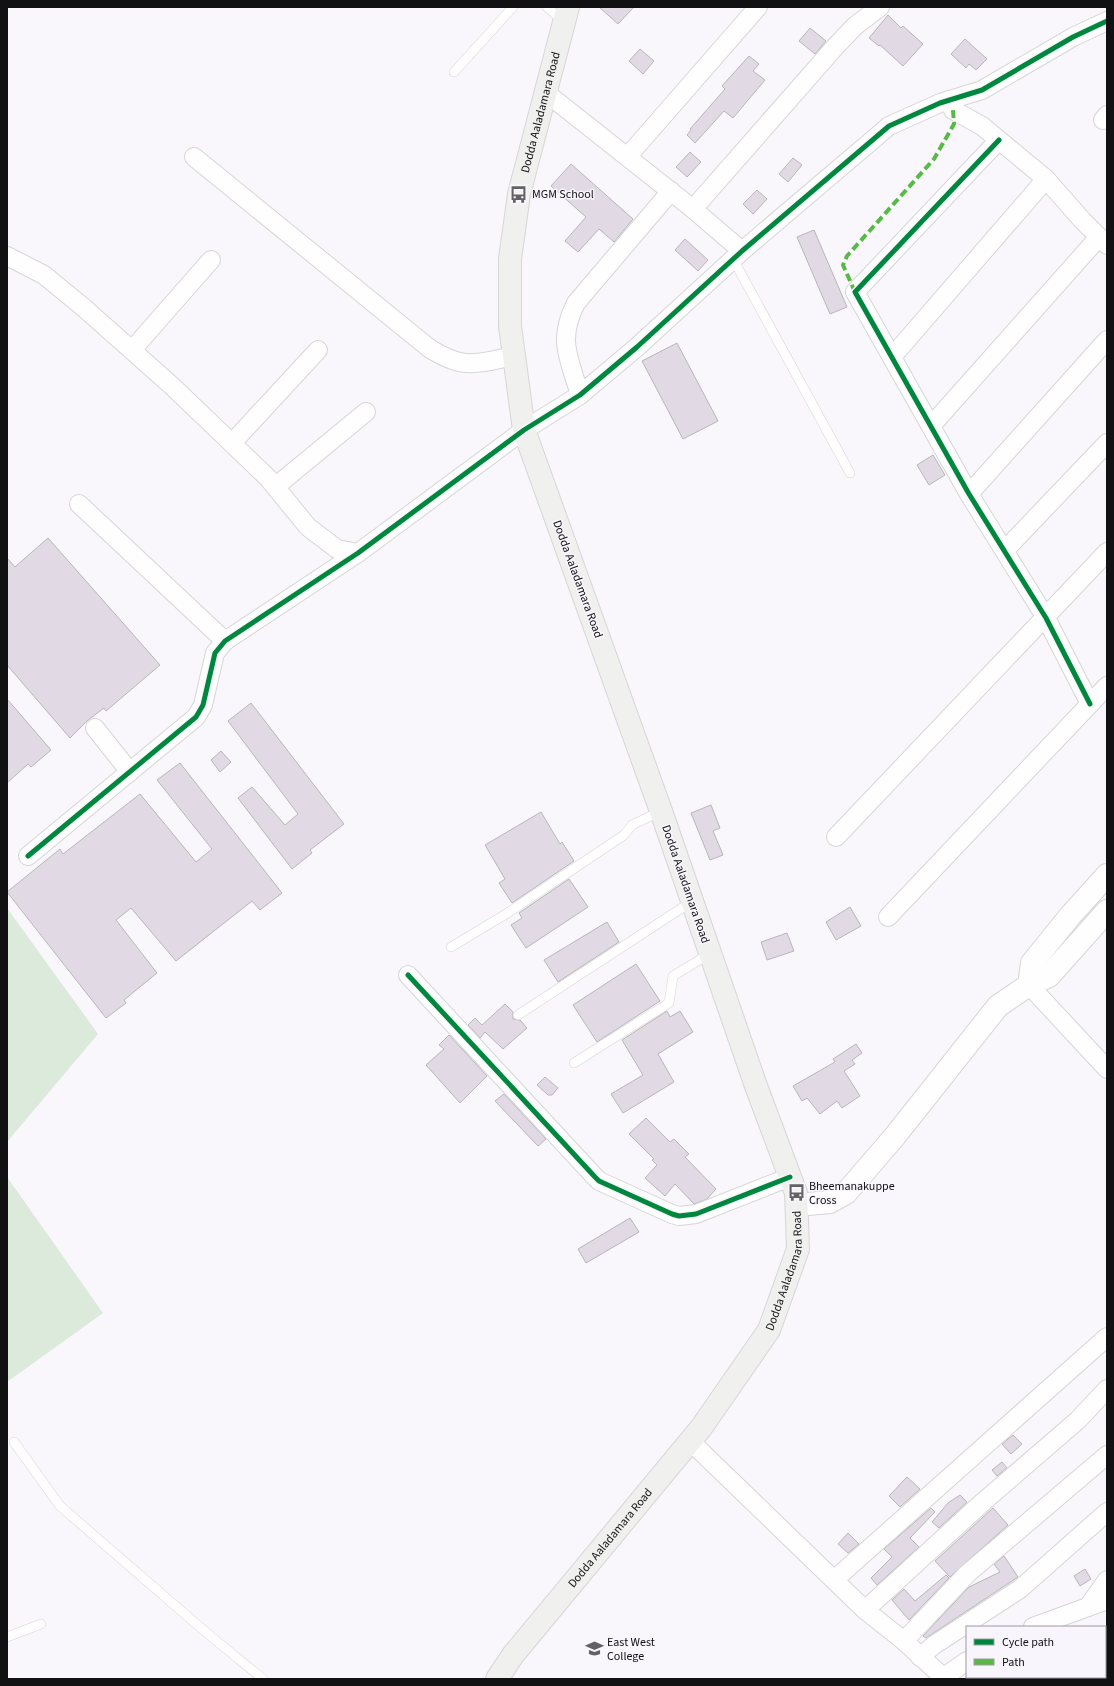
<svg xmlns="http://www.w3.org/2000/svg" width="1114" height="1686" font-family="'Source Sans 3',sans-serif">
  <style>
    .green { fill: #dbeadb }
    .building { fill: #e1d9e4; stroke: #b8b6b8 }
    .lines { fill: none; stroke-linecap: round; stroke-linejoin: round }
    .service-casing { stroke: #d6d5d7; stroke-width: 10 }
    .minor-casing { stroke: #d6d5d7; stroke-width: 20 }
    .tertiary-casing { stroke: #d6d5d7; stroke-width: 24 }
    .secondary-casing { stroke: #d6d5d7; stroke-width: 24 }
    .service { stroke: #fefefe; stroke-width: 9 }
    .minor { stroke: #fefefe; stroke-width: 18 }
    .tertiary { stroke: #fefefe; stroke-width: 22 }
    .secondary { stroke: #f0f1ee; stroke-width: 22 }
    .quiet { stroke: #58b947; stroke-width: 4; stroke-dasharray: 8 4; stroke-linecap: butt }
    .cycleway-casing { stroke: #f8f6fc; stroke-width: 8 }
    .cycleway { stroke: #00873e; stroke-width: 5 }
    .labels { text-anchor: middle; stroke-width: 3; stroke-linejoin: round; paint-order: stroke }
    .street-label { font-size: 12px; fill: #111012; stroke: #f8f6fc }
    .poi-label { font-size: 12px; fill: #111012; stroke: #f8f6fc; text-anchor: start }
  </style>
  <rect width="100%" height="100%" fill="#f9f7fb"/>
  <g class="green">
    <path d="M 7,908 L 98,1034 L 7,1142 Z"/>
    <path d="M 7,1177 L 103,1313 L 7,1382 Z"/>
  </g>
  <g class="building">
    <path d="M 599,7 L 634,7 L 618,24 Z"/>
    <path d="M 888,15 L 901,28 L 903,26 L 923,44 L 903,66 L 880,45 L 879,46 L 869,38 Z"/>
    <path d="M 810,28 L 826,41 L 815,54 L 799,41 Z"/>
    <path d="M 965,39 L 987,59 L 976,70 L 969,64 L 966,68 L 951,54 Z"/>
    <path d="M 640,49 L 654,61 L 643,74 L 629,61 Z"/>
    <path d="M 749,56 L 759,64 L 753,71 L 765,80 L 733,118 L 724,111 L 695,143 L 687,135 L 691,130 L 690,129 L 725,89 L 722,86 Z"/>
    <path d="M 690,152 L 701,162 L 687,177 L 676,167 Z"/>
    <path d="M 793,158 L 802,165 L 788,182 L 779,174 Z"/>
    <path d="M 571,164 L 633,219 L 614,242 L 599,229 L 578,252 L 565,241 L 586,217 L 551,186 Z"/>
    <path d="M 757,190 L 767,199 L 753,214 L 743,204 Z"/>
    <path d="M 814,230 L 847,307 L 830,314 L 797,237 Z"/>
    <path d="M 685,239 L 708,260 L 698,271 L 675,250 Z"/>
    <path d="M 677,343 L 718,421 L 683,439 L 642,361 Z"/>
    <path d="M 933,455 L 945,475 L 929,485 L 917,465 Z"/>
    <path d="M 48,538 L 160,665 L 106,711 L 104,708 L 88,720 L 70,738 L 7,665 L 7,558 L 15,567 Z"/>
    <path d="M 7,699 L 51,750 L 31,767 L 28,764 L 7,783 Z"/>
    <path d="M 251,703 L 344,824 L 310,850 L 312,853 L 292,869 L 238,798 L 252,787 L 285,825 L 298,814 L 228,721 Z"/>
    <path d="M 221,751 L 231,762 L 220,772 L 211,760 Z"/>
    <path d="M 180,763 L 282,893 L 260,910 L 252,901 L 176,961 L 131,908 L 116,920 L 157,973 L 124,1000 L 126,1003 L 106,1018 L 7,892 L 60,849 L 63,854 L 140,794 L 196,862 L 212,849 L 157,780 Z"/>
    <path d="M 711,805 L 720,828 L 713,831 L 723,855 L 710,860 L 691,813 Z"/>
    <path d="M 541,812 L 560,844 L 562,842 L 574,861 L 512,903 L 499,883 L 505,879 L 485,845 Z"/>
    <path d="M 569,879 L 588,907 L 526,948 L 511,925 L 522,918 L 519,913 Z"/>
    <path d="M 850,907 L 861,926 L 836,940 L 826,922 Z"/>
    <path d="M 607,922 L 619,942 L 558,982 L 544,960 Z"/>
    <path d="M 787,933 L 794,951 L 767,960 L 761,942 Z"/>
    <path d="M 636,964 L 660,1001 L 597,1042 L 573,1005 Z"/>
    <path d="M 505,1004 L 513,1012 L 513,1019 L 520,1020 L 527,1028 L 503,1049 L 485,1032 L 480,1038 L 468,1025 L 475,1018 L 482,1025 Z"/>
    <path d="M 667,1011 L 670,1017 L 680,1011 L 693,1032 L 658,1054 L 674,1082 L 623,1113 L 611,1094 L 643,1075 L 622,1040 Z"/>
    <path d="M 449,1035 L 487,1076 L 460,1103 L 426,1065 L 444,1049 L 439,1045 Z"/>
    <path d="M 856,1044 L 862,1053 L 852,1060 L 855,1064 L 844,1071 L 860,1096 L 842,1108 L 837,1101 L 820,1114 L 807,1098 L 802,1101 L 793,1086 L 835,1062 L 833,1059 Z"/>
    <path d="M 545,1077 L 558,1088 L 552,1095 L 548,1095 L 537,1085 Z"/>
    <path d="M 504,1094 L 546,1139 L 538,1146 L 495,1101 Z"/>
    <path d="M 646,1118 L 670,1142 L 674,1139 L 689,1154 L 685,1157 L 716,1189 L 707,1199 L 694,1204 L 675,1184 L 665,1196 L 645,1178 L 657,1165 L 652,1160 L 654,1159 L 629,1134 Z"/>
    <path d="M 630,1218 L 639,1232 L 586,1263 L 578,1249 Z"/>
    <path d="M 1013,1435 L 1022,1444 L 1011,1454 L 1002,1444 Z"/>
    <path d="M 1002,1462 L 1007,1468 L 997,1476 L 992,1470 Z"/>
    <path d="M 907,1477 L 920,1489 L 900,1507 L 889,1496 Z"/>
    <path d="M 960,1495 L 967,1502 L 939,1528 L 932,1522 L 948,1503 Z"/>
    <path d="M 931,1508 L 935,1512 L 910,1538 L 919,1547 L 877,1585 L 871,1578 L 892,1557 L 884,1549 Z"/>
    <path d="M 993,1508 L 1008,1525 L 950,1577 L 935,1561 Z"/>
    <path d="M 848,1533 L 859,1544 L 848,1553 L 838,1544 Z"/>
    <path d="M 1004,1556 L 1018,1577 L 926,1638 L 923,1636 L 969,1587 L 1000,1572 L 994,1564 Z"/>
    <path d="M 1085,1569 L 1091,1579 L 1080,1586 L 1074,1576 Z"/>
    <path d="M 946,1575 L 949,1578 L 909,1620 L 892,1600 L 904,1589 L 915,1601 Z"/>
  </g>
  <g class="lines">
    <defs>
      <g id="service">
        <path d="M 547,7 L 564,22"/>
        <path d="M 454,72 L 513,7"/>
        <path d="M 733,259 L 850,473"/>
        <path d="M 451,947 L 506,914 L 624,835 L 632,825 L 661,811"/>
        <path d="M 518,1015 L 691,902"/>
        <path d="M 574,1063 L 669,1003 L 673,976 L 709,954"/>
        <path d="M 14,1442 L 60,1506 L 208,1634 L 263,1679"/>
        <path d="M 7,1637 L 41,1624"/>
      </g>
      <g id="minor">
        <path d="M 545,92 L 693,209 L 742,251"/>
        <path d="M 949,100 L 953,110 L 982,126 L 1046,179 L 1082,220 L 1107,245"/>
        <path d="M 1103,120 L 1107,115"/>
        <path d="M 999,140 L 855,292 L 969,494 L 1046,618 L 1090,704"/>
        <path d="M 628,156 L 758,7"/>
        <path d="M 194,157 L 429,348 C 463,370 476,364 513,356"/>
        <path d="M 693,209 L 835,47 L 855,26 L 880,7"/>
        <path d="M 7,256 L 44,275 L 83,307 L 172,386 L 268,478 L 308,527 L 337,549 L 358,553"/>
        <path d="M 132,350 L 211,260"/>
        <path d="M 892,357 L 1046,179"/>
        <path d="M 580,395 C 569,358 557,340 576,303 L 671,191"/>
        <path d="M 931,426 L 1099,237"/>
        <path d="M 232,443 L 318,350"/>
        <path d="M 275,487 L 366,412"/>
        <path d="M 969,494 L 1107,340"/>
        <path d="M 79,504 L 225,641"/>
        <path d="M 1005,550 L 1107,443"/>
        <path d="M 95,728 L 130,772"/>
        <path d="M 836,837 L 1107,552"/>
        <path d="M 28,856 L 196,717 L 203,705 L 215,653 L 225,641 L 358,553 L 524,430 L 580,395 L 637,347 L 742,251 L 889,126 L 940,103 L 982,90 L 1073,37 L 1107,21"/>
        <path d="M 888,917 L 1107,686"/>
        <path d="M 408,975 L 595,1177 L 599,1181 L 672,1214 L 679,1216 L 696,1214 L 790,1177"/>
        <path d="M 1029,985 L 1107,1069"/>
        <path d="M 690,1441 L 865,1610 L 904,1641 L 945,1679"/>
        <path d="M 834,1580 L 1107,1337"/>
        <path d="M 1088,1607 L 1107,1580"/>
        <path d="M 865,1610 L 983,1502 L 1078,1420 L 1107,1389"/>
        <path d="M 1033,1627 L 1107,1600"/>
        <path d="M 904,1641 L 967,1574 L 1107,1455"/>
        <path d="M 920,1657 L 934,1645 L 1020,1589 L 1107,1512"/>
        <path d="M 944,1677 L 967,1661"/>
        <path d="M 1044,1677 L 1049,1679"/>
      </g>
      <g id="tertiary">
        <path d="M 1029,985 L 1032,963 L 1070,916 L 1107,875"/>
        <path d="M 797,1205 L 830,1202 L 846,1193 L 895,1136 L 998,1006 L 1029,985 L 1049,976 L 1107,911"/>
      </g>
      <g id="secondary">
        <path id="s1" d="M 497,1679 L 513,1655 L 701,1428 L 769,1330 L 798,1249 L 796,1193 L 756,1086 L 661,811 L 524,430 L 510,326 L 510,259 L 519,194 L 568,7"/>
      </g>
    </defs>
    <use href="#service" class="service-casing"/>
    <use href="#minor" class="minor-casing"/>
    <use href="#tertiary" class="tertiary-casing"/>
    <use href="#secondary" class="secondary-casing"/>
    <use href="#service" class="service"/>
    <use href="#minor" class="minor"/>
    <use href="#tertiary" class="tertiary"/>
    <use href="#secondary" class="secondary"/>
    <path class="quiet" d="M 855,292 L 843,265 L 847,256 L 934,159 L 954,124 L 953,110"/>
    <defs>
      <g id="cycleway">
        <path d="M 999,140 L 855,292 L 969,494 L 1046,618 L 1090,704"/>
        <path d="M 28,856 L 196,717 L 203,705 L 215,653 L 225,641 L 358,553 L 524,430 L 580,395 L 637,347 L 742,251 L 889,126 L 940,103 L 982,90 L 1073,37 L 1107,21"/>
        <path d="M 408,975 L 595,1177 L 599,1181 L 672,1214 L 679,1216 L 696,1214 L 790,1177"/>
      </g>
    </defs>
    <use href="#cycleway" class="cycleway-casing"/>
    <use href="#cycleway" class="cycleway"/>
  </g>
  <defs>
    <symbol id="bus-bare" viewBox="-9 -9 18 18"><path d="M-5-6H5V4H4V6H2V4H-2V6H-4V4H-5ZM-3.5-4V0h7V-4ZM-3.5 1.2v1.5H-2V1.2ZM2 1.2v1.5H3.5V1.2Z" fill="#626164" stroke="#f8f6fc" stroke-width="2.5" paint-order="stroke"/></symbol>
    <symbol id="university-bare" viewBox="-9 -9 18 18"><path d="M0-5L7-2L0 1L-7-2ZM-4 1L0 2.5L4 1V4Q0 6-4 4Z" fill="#626164" stroke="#f8f6fc" stroke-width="2.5" paint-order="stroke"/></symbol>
  </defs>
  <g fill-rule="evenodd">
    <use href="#bus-bare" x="506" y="182" width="25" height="25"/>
    <use href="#bus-bare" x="784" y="1180" width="25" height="25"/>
    <use href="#university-bare" x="582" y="1636" width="25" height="25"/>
  </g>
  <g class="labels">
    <g class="street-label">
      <text dy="4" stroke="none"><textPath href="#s1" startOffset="1717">Dodda Aaladamara Road</textPath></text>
      <text transform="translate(578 579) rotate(70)" y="4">Dodda Aaladamara Road</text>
      <text transform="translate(686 884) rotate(71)" y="4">Dodda Aaladamara Road</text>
      <text dy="4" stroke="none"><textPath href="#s1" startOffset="505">Dodda Aaladamara Road</textPath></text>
      <text dy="4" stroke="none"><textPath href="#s1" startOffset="181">Dodda Aaladamara Road</textPath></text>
    </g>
    <g class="poi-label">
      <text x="532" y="198">MGM School</text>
      <text x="809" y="1190">Bheemanakuppe<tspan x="809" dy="14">Cross</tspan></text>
      <text x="607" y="1646">East West<tspan x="607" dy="14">College</tspan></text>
    </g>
  </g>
  <rect width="1114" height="1686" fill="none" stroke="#111012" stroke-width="16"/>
  <rect x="966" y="1626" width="140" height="52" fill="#f8f6fc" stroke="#9c9a9e"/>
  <rect x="974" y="1639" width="20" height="6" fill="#00873e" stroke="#9c9a9e"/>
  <text x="1002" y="1646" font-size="12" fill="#111012">Cycle path</text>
  <rect x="974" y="1659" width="20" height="6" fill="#58b947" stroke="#9c9a9e"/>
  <text x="1002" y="1666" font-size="12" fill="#111012">Path</text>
</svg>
